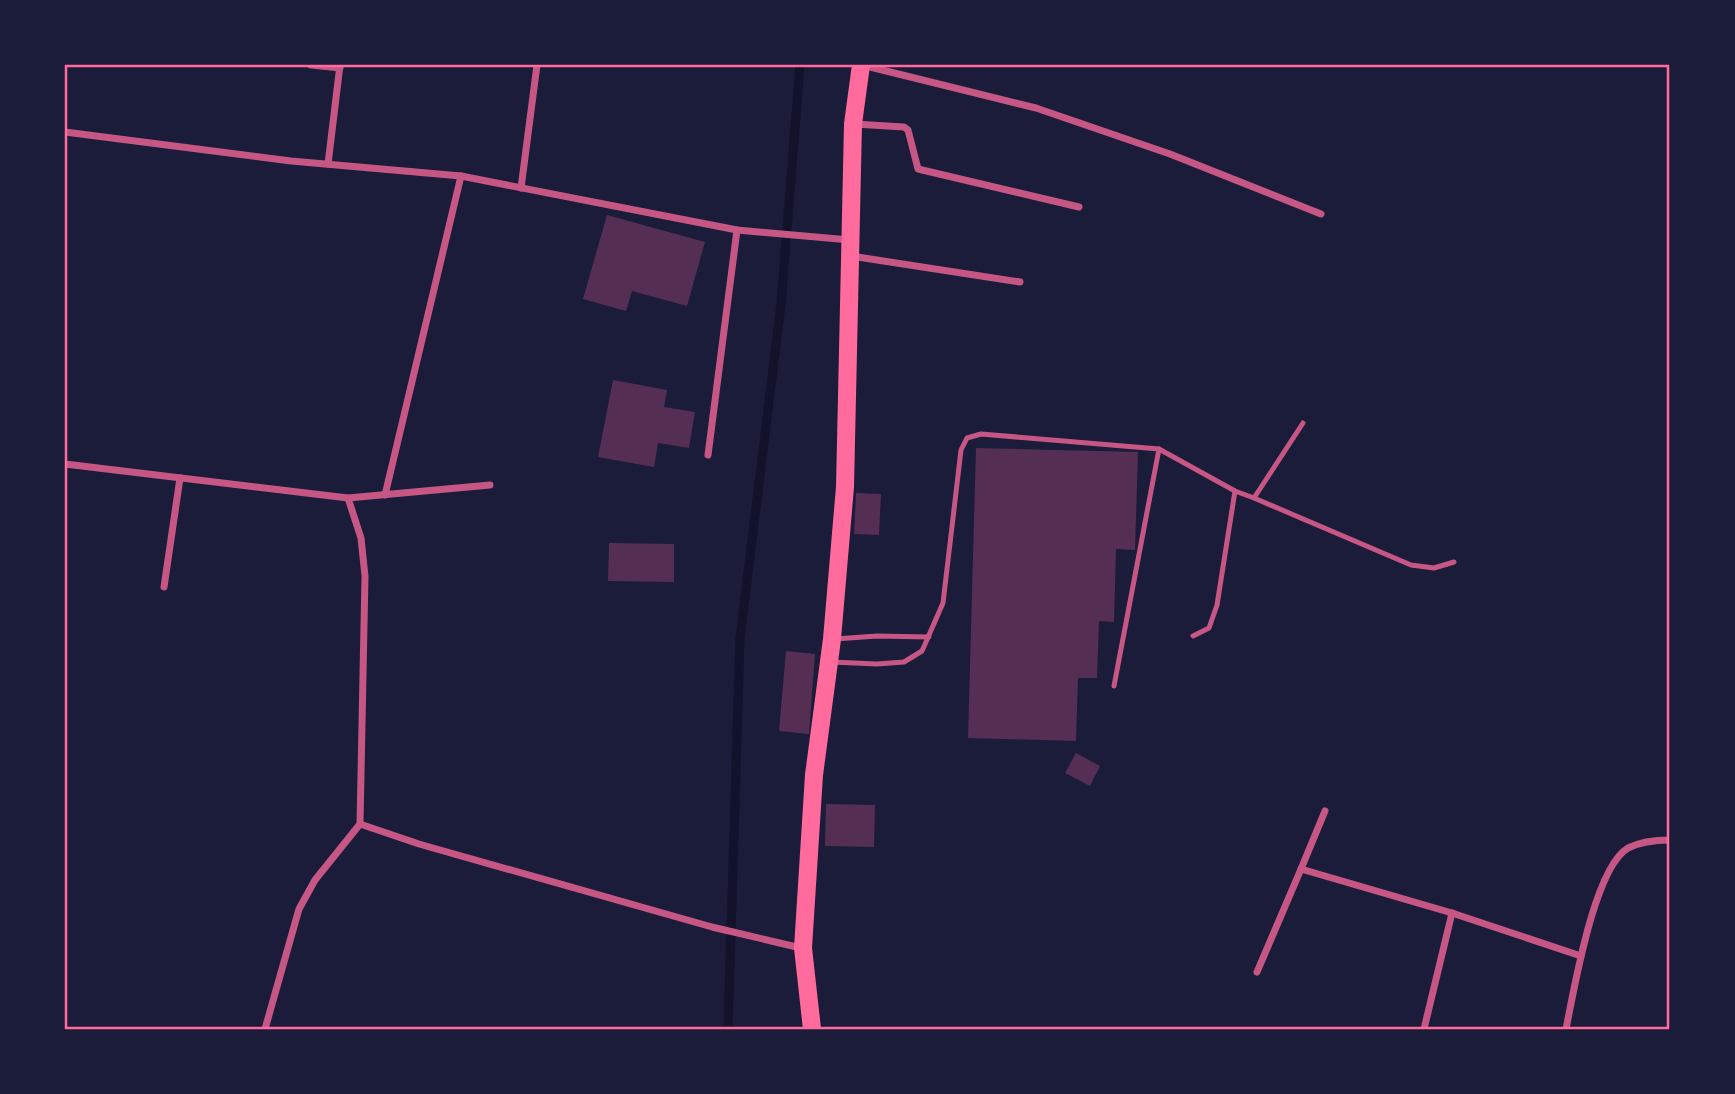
<svg xmlns="http://www.w3.org/2000/svg" width="1735" height="1094" font-family="Overpass,sans-serif">
  <style>
    .lines { fill: none; stroke-linecap: round; stroke-linejoin: round }
    .stream { stroke: #12122b; stroke-width: 9 }
    .building { fill: #542f53 }
    .service { stroke: #c65784; stroke-width: 5 }
    .minor { stroke: #c65784; stroke-width: 7 }
    .primary { stroke: #ff6b9d; stroke-width: 18 }
    .neatline { fill: none; stroke: #ff6b9d; stroke-width: 2.5 }
  </style>
  <rect width="100%" height="100%" fill="#1b1b3a"/>
  <g class="lines">
    <path class="stream" d="M 728,1029 L 740,638 L 781,304 L 800,65"/>
  </g>
  <g class="building">
    <path d="M 607,215 L 705,242 L 687,306 L 632,291 L 626,311 L 583,299 Z"/>
    <path d="M 613,380 L 667,390 L 664,407 L 695,412 L 689,448 L 658,443 L 654,467 L 598,457 Z"/>
    <path d="M 976,448 L 1138,452 L 1135,550 L 1116,549 L 1114,622 L 1099,621 L 1097,678 L 1078,678 L 1076,741 L 968,738 Z"/>
    <path d="M 856,493 L 881,494 L 879,535 L 854,534 Z"/>
    <path d="M 609,543 L 674,544 L 674,582 L 608,581 Z"/>
    <path d="M 786,651 L 815,654 L 809,734 L 779,731 Z"/>
    <path d="M 1076,753 L 1100,766 L 1090,786 L 1065,773 Z"/>
    <path d="M 826,804 L 875,805 L 874,847 L 825,846 Z"/>
  </g>
  <g class="lines">
    <g class="service">
      <path d="M 1254,498 L 1411,565 L 1434,568 L 1454,562"/>
      <path d="M 1193,636 L 1209,628 L 1217,605 L 1235,491"/>
      <path d="M 835,639 L 877,636 L 929,637"/>
      <path d="M 832,662 L 877,664 L 904,662 L 922,651 L 943,603 L 961,450 L 967,438 L 981,434 L 1159,449 L 1235,491 L 1254,498 L 1303,423"/>
      <path d="M 1114,686 L 1159,449"/>
    </g>
    <g class="minor">
      <path d="M 311,65 L 340,68"/>
      <path d="M 862,65 L 1036,108 L 1170,154 L 1321,214"/>
      <path d="M 854,124 L 904,127 L 908,130 L 918,169 L 1079,207"/>
      <path d="M 65,132 L 291,161 L 461,176 L 737,230 L 850,240"/>
      <path d="M 328,164 L 340,65"/>
      <path d="M 521,188 L 537,65"/>
      <path d="M 851,256 L 1020,282"/>
      <path d="M 708,455 L 737,230"/>
      <path d="M 65,464 L 348,498 L 490,485"/>
      <path d="M 385,495 L 461,176"/>
      <path d="M 164,587 L 180,478"/>
      <path d="M 360,824 L 419,844 L 712,927 L 801,948"/>
      <path d="M 1301,869 L 1325,811"/>
      <path d="M 1257,972 L 1301,869 L 1452,913 L 1581,956"/>
      <path d="M 265,1029 L 299,909 L 315,880 L 360,824 L 365,576 L 361,538 L 348,498"/>
      <path d="M 1424,1029 L 1452,913"/>
      <path d="M 1566,1029 C 1574,990 1594,868 1628,848 C 1640,842 1657,840 1670,840"/>
    </g>
    <path class="primary" d="M 812,1029 L 803,948 L 814,775 L 832,639 L 845,487 L 853,124 L 861,65"/>
  </g>
  <rect width="1735" height="1094" fill="none" stroke="#1b1b3a" stroke-width="133"/>
  <rect x="66" y="66" width="1602" height="962" class="neatline"/>
</svg>
